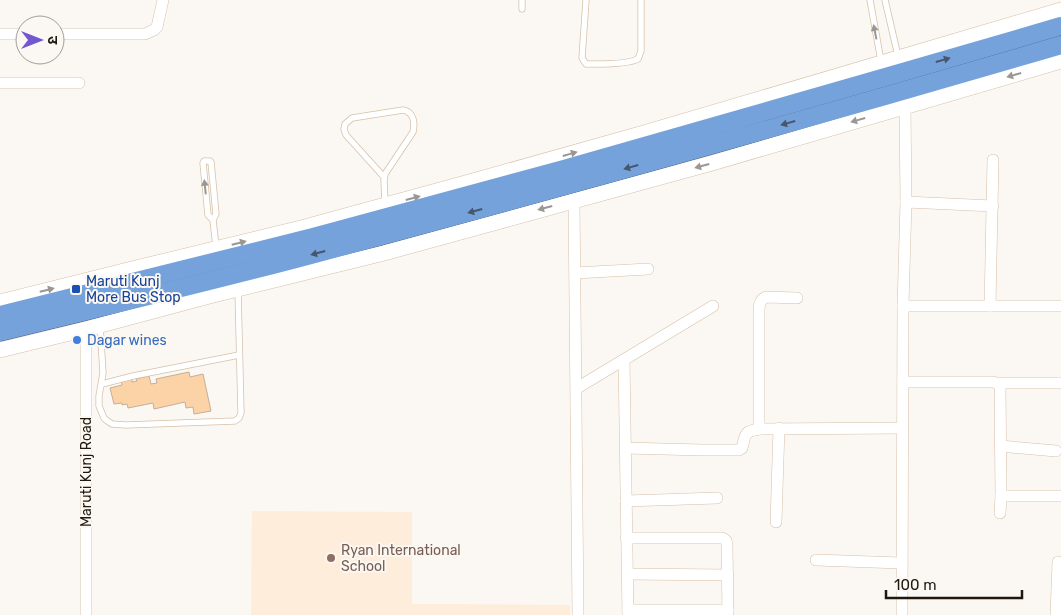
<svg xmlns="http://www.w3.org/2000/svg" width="1061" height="615" font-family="Rubik,'Noto Sans Devanagari',sans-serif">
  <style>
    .built { fill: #feedda }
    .building { fill: #fcd3a6; stroke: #c4af97 }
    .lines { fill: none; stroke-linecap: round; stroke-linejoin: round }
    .service-casing { stroke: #d7c0a8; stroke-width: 7 }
    .minor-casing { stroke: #d7c0a8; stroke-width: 12 }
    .secondary-casing { stroke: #d7c0a8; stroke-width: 16 }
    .trunk-casing { stroke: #41628e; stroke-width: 19 }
    .service { stroke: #fff; stroke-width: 5.5 }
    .minor { stroke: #fff; stroke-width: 11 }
    .secondary { stroke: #fff; stroke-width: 15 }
    .trunk { stroke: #76a2db; stroke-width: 18 }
    .oneway { fill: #9b9793 }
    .oneway2 { fill: #47566b }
    .transit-dot { fill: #1a4fb4; stroke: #fbf7f2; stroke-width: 2 }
    .shop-dot { fill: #3f7fe0; stroke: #fbf7f2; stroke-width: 2 }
    .education-dot { fill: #8d6e63; stroke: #fbf7f2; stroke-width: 2 }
    .labels { text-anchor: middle; stroke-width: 4; stroke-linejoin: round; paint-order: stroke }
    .transit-label { font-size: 14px; fill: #164399; stroke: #fbf7f2; text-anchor: start }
    .shop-label { font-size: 14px; fill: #366cbe; stroke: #fbf7f2; text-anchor: start }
    .street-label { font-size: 14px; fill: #20180f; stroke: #fbf7f2 }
    .education-label { font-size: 14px; fill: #785e54; stroke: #fbf7f2; text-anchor: start }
  </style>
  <rect width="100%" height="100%" fill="#fbf7f2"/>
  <path class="built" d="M 252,511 L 412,512 L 412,604 L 570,605 L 570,615 L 251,615 Z"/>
  <path class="building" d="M 189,372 L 190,377 L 203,374 L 211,411 L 194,414 L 193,407 L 186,408 L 185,402 L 154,409 L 153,403 L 128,408 L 127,404 L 122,405 L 122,403 L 114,404 L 110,388 L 122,385 L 121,380 L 132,378 L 132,382 L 137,381 L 136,379 L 149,376 L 151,384 L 157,383 L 156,379 Z"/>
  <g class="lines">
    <defs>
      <g id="service">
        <path d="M 522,0 L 522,9"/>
        <path d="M 586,0 L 582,58 L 586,64 C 599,64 627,65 638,59 L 641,51 L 641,0"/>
        <path d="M 870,0 L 881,61"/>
        <path d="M 885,0 L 898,56"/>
        <path d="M 384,177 L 346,135 L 344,129 L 345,124 L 352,118 L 403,110 C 414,112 415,123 413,132 L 385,174 L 384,180 L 385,203"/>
        <path d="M 213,220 L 208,215 L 203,163 L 204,161 L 210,161 L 211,162 L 216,214 L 213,220 L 216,247"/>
        <path d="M 100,325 L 103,373 L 99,396 L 99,406 L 104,418 L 106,420 L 112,424 L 126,425 L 235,421 L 239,418 L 241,413 L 238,290"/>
        <path d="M 102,384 L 133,376 L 239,355"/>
      </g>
      <g id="minor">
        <path d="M 0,34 L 25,34"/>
        <path d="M 55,34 L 145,34 L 154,30 L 157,27 L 163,0"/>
        <path d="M 0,83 L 79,83"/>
        <path d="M 574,200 L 578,615"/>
        <path d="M 906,202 L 993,206"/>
        <path d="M 575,273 L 648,269"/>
        <path d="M 903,306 L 1061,306"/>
        <path d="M 990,306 L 993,160"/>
        <path d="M 86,329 L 86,615"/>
        <path d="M 624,360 L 628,615"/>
        <path d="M 903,382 L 993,382 L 1000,384 L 1001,496 L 1000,513"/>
        <path d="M 999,383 L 1061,383"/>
        <path d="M 577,388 L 713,306"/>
        <path d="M 759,429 L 759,313 C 759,306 759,300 766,297 L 797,298"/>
        <path d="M 1000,446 L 1056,451"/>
        <path d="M 625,448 L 702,450 L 739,450 L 742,448 C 746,434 743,432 759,429 L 903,428"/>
        <path d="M 1001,496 L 1061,496"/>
        <path d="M 626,501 L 717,498"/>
        <path d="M 776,522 L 779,428"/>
        <path d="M 626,538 L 722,538 C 726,539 727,541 727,545 L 728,615"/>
        <path d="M 816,560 L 901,563"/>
        <path d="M 627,574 L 728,575"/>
        <path d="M 628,610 L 728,610"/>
        <path d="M 902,615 L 903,306 L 906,202 L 905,107"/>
        <path d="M 1056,615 L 1058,562"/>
      </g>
      <g id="secondary">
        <path d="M 0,302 L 128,270 L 305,227 L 473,181 L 644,133 L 1061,10"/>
        <path d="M 0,350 L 86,329 L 213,295 L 384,253 L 712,163 L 1061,61"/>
      </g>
      <g id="trunk">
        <path d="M 0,315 L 313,237 L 564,169 L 896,74 L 1061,26"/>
        <path d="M 0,332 C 107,306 215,281 322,252 C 569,186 815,117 1061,45"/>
      </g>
    </defs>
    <use href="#service" class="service-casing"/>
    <use href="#minor" class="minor-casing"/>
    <use href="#secondary" class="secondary-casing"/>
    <use href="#trunk" class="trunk-casing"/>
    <use href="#service" class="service"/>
    <use href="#minor" class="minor"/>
    <use href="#secondary" class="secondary"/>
    <use href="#trunk" class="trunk"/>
  </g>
  <defs><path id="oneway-solid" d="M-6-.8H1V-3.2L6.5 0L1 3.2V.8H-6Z" transform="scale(1.25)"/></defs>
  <g class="oneway">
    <use href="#oneway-solid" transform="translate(875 32) rotate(-101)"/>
    <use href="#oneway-solid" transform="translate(1014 75) rotate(164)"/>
    <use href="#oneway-solid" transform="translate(858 120) rotate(164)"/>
    <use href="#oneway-solid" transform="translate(570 154) rotate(-16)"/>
    <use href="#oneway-solid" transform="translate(702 166) rotate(165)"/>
    <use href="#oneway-solid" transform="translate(205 187) rotate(-96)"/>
    <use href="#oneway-solid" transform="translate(413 198) rotate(-15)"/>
    <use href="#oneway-solid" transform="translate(545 208) rotate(165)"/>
    <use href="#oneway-solid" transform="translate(239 243) rotate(-14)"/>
    <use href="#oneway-solid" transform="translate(47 290) rotate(-14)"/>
  </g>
  <g class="oneway2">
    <use href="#oneway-solid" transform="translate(943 60) rotate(-16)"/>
    <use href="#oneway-solid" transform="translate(788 123) rotate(164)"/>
    <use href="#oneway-solid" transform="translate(631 167) rotate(164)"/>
    <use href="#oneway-solid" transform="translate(475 211) rotate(165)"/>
    <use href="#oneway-solid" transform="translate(318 253) rotate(165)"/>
  </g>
  <rect class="transit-dot" x="71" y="284" width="10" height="10" rx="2.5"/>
  <circle class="shop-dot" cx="77" cy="340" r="5"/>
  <circle class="education-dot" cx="331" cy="558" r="5"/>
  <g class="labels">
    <g class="transit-label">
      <text x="86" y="286">Maruti Kunj<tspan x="86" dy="16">More Bus Stop</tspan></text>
    </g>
    <g class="shop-label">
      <text x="87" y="345">Dagar wines</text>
    </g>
    <g class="street-label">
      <text transform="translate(86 472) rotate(-90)" y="5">Maruti Kunj Road</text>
    </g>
    <g class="education-label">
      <text x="341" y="555">Ryan International<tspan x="341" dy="16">School</tspan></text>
    </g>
  </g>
  <g transform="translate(40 40) rotate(90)"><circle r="24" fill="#fbf7f2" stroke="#a39e97"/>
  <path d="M0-4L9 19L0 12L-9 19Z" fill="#7357d1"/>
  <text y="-8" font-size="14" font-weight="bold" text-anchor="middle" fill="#20180f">उ</text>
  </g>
  <path d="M886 590v8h136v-8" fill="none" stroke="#20180f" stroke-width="2.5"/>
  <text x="894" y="590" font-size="15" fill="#20180f" stroke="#fbf7f2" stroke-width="4" paint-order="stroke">100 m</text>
</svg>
